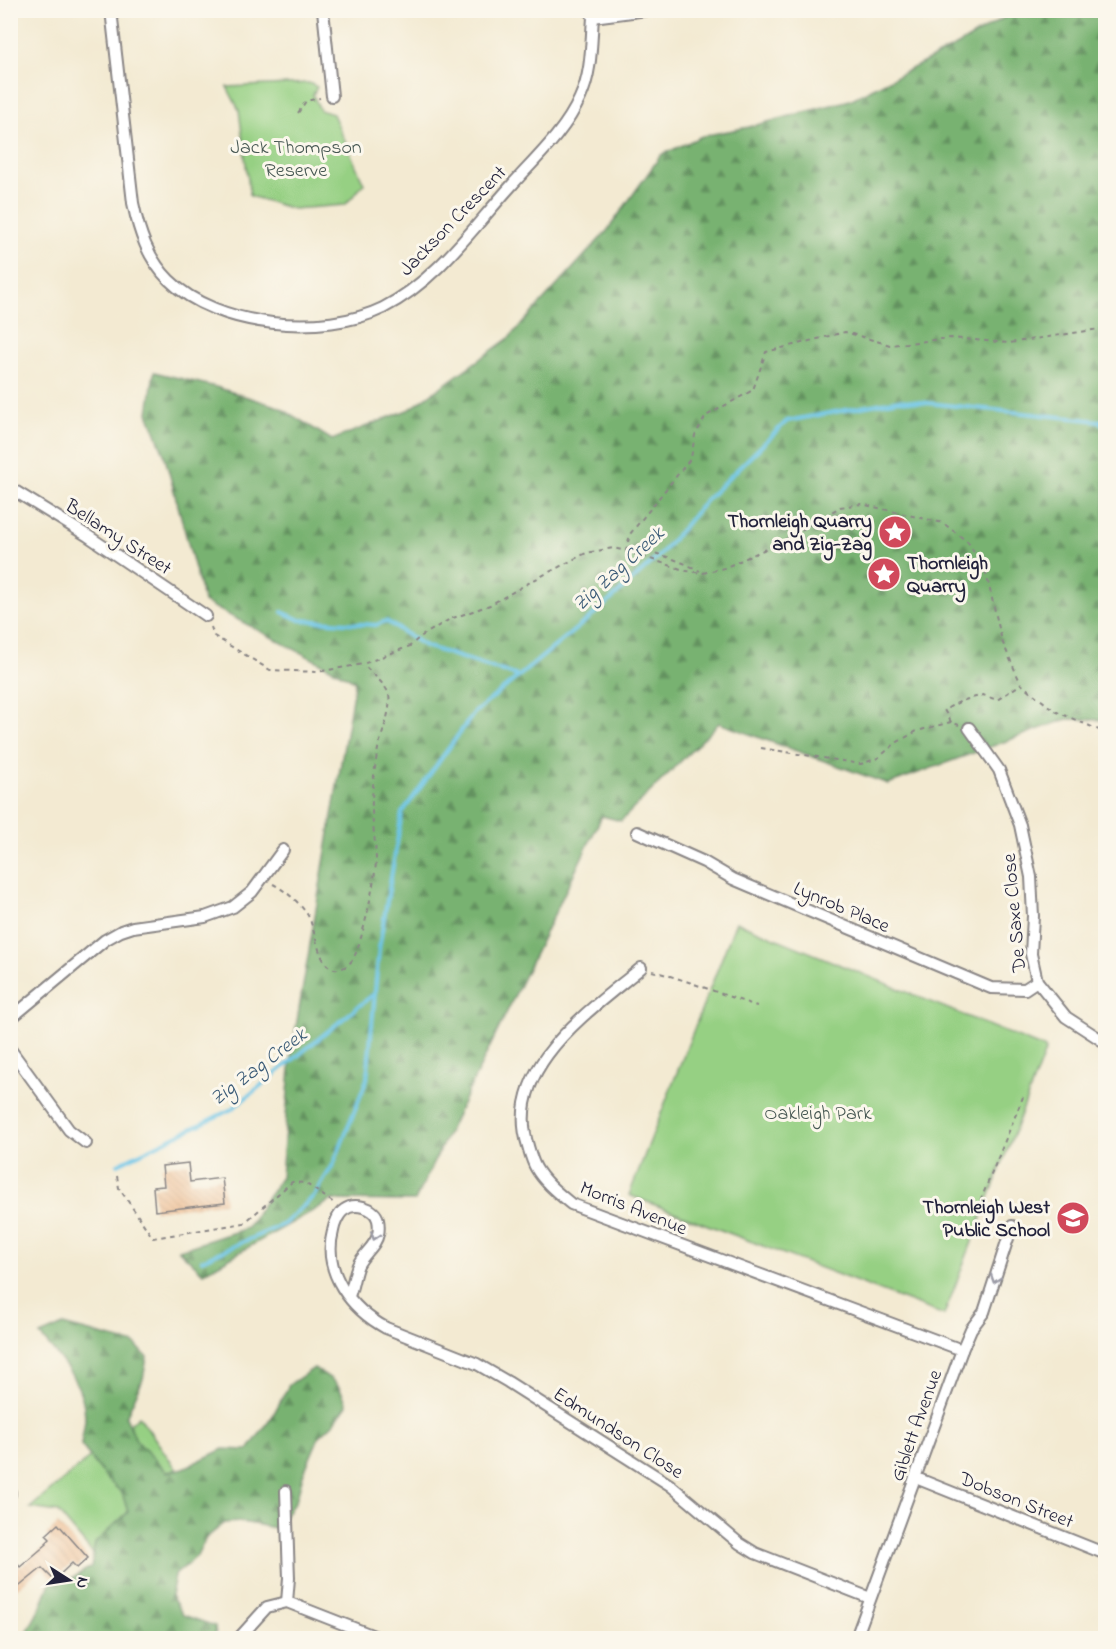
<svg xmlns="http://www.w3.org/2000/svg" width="1116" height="1649" font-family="'Indie Flower',sans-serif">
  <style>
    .green { fill: #96d083; stroke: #5c795f; stroke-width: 1.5 }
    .forest { fill: url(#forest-firs); stroke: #4d6a56; stroke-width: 1.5 }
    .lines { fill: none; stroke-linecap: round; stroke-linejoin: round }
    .stream { stroke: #69c4e7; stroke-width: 4 }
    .building { fill: url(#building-back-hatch) }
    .street-casing { stroke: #8a8686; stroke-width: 14 }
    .path { stroke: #8a8686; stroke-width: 2; stroke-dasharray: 4.5 4.5; stroke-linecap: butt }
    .street { stroke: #fff; stroke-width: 10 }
    .oneway { stroke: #9c9ca7 }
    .labels { text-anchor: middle; stroke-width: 6; stroke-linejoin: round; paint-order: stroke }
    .park-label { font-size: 20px; fill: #455651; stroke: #fbf7ec }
    .street-label { font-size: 20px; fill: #22223b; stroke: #fbf7ec }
    .poi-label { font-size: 20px; font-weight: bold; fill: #22223b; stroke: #fbf7ec; text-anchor: end }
    .water-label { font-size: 21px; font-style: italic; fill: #3b5b77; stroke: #fbf7ec }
  </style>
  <defs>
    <pattern id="forest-firs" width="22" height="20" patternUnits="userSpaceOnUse" patternTransform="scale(1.5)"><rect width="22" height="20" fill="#78b271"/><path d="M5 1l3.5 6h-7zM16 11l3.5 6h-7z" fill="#62905e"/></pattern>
    <pattern id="building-back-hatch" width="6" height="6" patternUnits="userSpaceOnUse" patternTransform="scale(1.5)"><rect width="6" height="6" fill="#ecb789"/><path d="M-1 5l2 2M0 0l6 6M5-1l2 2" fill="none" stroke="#ca9d77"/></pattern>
  </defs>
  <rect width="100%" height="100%" fill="#fbf7ec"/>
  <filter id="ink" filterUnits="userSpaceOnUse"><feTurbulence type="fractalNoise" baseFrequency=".0167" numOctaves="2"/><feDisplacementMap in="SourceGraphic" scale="12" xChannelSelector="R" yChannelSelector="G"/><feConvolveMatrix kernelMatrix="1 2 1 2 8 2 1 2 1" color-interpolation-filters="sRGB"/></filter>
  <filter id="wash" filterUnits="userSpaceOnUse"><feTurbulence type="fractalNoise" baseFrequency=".008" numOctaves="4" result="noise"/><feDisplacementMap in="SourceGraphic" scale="24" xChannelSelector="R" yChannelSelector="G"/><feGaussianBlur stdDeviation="1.35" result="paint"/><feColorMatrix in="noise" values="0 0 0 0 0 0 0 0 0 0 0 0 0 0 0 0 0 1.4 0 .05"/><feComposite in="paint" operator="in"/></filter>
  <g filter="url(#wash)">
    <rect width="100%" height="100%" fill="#f3ead2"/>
    <g class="green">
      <path d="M 309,83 L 317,87 L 313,95 L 320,110 L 333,114 L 364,184 L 345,205 L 293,209 L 250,196 L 239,110 L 227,87 Z"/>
      <path d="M 736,922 L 1046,1049 L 944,1315 L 629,1195 Z"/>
      <path d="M 139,1416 L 187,1484 L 94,1555 L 58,1512 L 30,1508 Z"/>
    </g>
    <g class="forest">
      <path d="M 1015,11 L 1105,11 L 1105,720 L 1067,719 L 888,784 L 719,723 L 621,821 L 602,816 L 415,1201 L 332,1200 L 203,1273 L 179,1250 L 247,1228 L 281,1177 L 291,1056 L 355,681 L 204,602 L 164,454 L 148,413 L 154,372 L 216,387 L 279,407 L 332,440 L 410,409 L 509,338 L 607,231 L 661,155 L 702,136 L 749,127 L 850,100 L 958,45 Z"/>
      <path d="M 63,1325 L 135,1344 L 147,1357 L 143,1379 L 126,1417 L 136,1440 L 167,1472 L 184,1468 L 223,1449 L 248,1450 L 272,1417 L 289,1385 L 314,1368 C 334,1380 339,1382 347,1405 L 334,1423 L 319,1437 L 303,1475 L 296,1501 L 275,1528 L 242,1522 L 225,1523 L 206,1538 L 197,1556 L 175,1575 L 171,1596 L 183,1615 L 215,1626 L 216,1638 L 24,1638 L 40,1608 L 51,1581 L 72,1578 L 91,1567 L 95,1543 L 128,1512 L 122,1493 L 107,1479 L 81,1445 C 82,1436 85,1426 85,1417 C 85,1384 60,1359 40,1335 Z"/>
    </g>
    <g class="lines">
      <g class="stream">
        <path d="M 1100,421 L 1106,429"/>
        <path d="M 282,612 L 300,620 L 376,625 L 386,621 L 425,646 L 518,676"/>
        <path d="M 118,1164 L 232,1109 L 375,993"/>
        <path d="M 202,1260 L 284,1224 L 314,1196 L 333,1165 L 367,1079 L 379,948 L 402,813 L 474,713 L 605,605 L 660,555 L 706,500 L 787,421 L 899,400 L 1100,421 L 1106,420"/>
      </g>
    </g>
    <g id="blocks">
      <g class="building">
        <path d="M 188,1163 L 190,1182 L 222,1178 L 225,1203 L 155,1211 L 153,1187 L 164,1186 L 162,1166 Z"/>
        <path d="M 58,1524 L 88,1558 L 77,1568 L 72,1563 L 54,1580 L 42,1568 L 10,1594 L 10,1555 L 20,1567 L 47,1544 L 46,1543 L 50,1539 L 46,1535 Z"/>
      </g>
    </g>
  </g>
  <g filter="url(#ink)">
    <use href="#blocks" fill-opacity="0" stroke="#8a8686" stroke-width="1.5"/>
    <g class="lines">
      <defs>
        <g id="street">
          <path d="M 111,10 L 133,203 C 139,232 148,259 169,280 C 217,328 324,337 383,308 C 436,281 472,229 511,186 C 535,159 565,132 580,98 C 592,73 591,44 593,17"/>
          <path d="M 323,10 L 332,96"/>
          <path d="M 590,11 L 593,17 L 647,10"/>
          <path d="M 10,488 L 88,536 L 206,616"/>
          <path d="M 969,728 L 999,770 L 1020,825 L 1031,877 L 1033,916 L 1031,954 L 1037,981 L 1066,1017 L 1106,1043"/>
          <path d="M 637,832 L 704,862 L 733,879 L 991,988 L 1025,989 L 1037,981"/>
          <path d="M 641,968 C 590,1011 503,1068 528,1146 C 530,1153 532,1161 536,1168 C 544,1182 558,1193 571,1204 L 962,1350"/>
          <path d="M 10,1019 L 105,940 L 121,931 L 133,927 L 205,917 L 233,907 L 252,892 L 283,850"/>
          <path d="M 10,1049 L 69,1130 L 86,1143"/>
          <path d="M 349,1296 C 353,1286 354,1274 358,1265 C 363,1254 376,1246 378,1234 C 379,1231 379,1224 378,1220 C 375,1207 354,1202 344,1210 C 338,1214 334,1225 333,1231 C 322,1272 351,1309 386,1328 L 477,1364 L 508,1382 L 670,1485 L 739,1543 L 755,1553 L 870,1598"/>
          <path d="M 916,1478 L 1106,1554"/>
          <path d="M 286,1491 L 289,1578 L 287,1602"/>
          <path d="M 10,1492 L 10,1494"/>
          <path d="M 239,1638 L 267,1607 L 287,1602 L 379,1638"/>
          <path d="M 856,1638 L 962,1350 L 971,1329 L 984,1312 L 1012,1226"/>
        </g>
      </defs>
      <use href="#street" class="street-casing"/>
      <g class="path">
        <path d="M 298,113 L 306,101 L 320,98"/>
        <path d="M 629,550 C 647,548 684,562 700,571"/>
        <path d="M 626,551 L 630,534 L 691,458 L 695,435 L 706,416 L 753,390 L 766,352 L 845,332 L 890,345 L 951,338 L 1009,343 L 1106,328"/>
        <path d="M 211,627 L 214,636 L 270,670 L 317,672 L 363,664 L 410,646 L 420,637 L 450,619 L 490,605 L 532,581 L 586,553 L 613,548 L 626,551 L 687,571 L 703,573 L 724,568 L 781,542 L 840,507 L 861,504 L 943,523 L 968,542 L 986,573 L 1002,641 L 1021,684 L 1055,711 L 1106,733"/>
        <path d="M 951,722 L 944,710 L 961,701 L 983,695 L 997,700 L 1021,684"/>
        <path d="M 761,748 L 861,764 L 878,758 L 896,743 L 917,731 L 951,722 L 959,725"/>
        <path d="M 273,884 C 286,891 299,902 307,914 C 316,927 318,972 338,969 C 345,968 349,965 353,959 C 362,944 375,881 376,862 C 376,841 371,820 372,799 C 373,782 375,765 378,749 C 381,735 394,705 388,692 C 383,682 371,673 364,665"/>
        <path d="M 652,971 C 688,980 722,995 757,1006"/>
        <path d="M 117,1176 L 119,1188 L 153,1238 L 244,1223 L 292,1182 L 305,1183 L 334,1203"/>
        <path d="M 977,1209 L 1023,1097"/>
      </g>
      <use href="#street" class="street"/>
    </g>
    <defs><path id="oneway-chevron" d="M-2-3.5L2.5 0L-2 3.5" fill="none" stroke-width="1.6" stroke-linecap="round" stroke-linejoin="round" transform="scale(1.5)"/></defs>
    <g class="oneway">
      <use href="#oneway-chevron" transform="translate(375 1236) rotate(109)"/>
      <use href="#oneway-chevron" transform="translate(995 1279) rotate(108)"/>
    </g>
  </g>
  <defs>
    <symbol id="sight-disc" viewBox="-11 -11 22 22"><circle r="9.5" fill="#d1495b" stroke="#fbf7ec"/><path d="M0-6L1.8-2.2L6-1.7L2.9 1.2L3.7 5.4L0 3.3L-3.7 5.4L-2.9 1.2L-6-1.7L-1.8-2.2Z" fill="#fff"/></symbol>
    <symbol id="school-disc" viewBox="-11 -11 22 22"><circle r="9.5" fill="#d1495b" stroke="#fbf7ec"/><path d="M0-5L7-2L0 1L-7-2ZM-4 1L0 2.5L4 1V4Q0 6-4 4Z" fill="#fff"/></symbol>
  </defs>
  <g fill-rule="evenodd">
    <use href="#sight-disc" x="876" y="513" width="38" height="38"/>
    <use href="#sight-disc" x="865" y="555" width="38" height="38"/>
    <use href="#school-disc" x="1054" y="1199" width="38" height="38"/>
  </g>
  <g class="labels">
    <g class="park-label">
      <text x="296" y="153">Jack Thompson<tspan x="296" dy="23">Reserve</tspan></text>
      <text x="818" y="1119">Oakleigh Park</text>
    </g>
    <g class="street-label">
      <text transform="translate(452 220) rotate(-46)" y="7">Jackson Crescent</text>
      <text transform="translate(119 536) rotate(33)" y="7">Bellamy Street</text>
      <text transform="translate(842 906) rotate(23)" y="7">Lynrob Place</text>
      <text transform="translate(1013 913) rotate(-95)" y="7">De Saxe Close</text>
      <text transform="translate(634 1207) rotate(22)" y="7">Morris Avenue</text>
      <text transform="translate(915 1425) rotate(-70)" y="7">Giblett Avenue</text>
      <text transform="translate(619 1432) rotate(33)" y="7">Edmundson Close</text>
      <text transform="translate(1017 1499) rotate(22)" y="7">Dobson Street</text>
    </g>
    <g class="poi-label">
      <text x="872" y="527">Thornleigh Quarry<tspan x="872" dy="23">and Zig-Zag</tspan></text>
      <text x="907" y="569" text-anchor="start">Thornleigh<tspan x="907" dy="23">Quarry</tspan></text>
      <text x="1050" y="1213">Thornleigh West<tspan x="1050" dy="23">Public School</tspan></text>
    </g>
    <g class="water-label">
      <text transform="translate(618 568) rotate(-42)" y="7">Zig Zag Creek</text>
      <text transform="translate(258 1066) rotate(-37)" y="7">Zig Zag Creek</text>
    </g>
  </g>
  <rect width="1116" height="1649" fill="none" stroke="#fbf7ec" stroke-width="36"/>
  <g transform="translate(69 1580) rotate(102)" stroke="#fbf7ec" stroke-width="4.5" paint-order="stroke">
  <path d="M0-4.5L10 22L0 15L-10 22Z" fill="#22223b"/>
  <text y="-9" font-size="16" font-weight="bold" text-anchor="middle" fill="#22223b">N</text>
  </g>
</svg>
